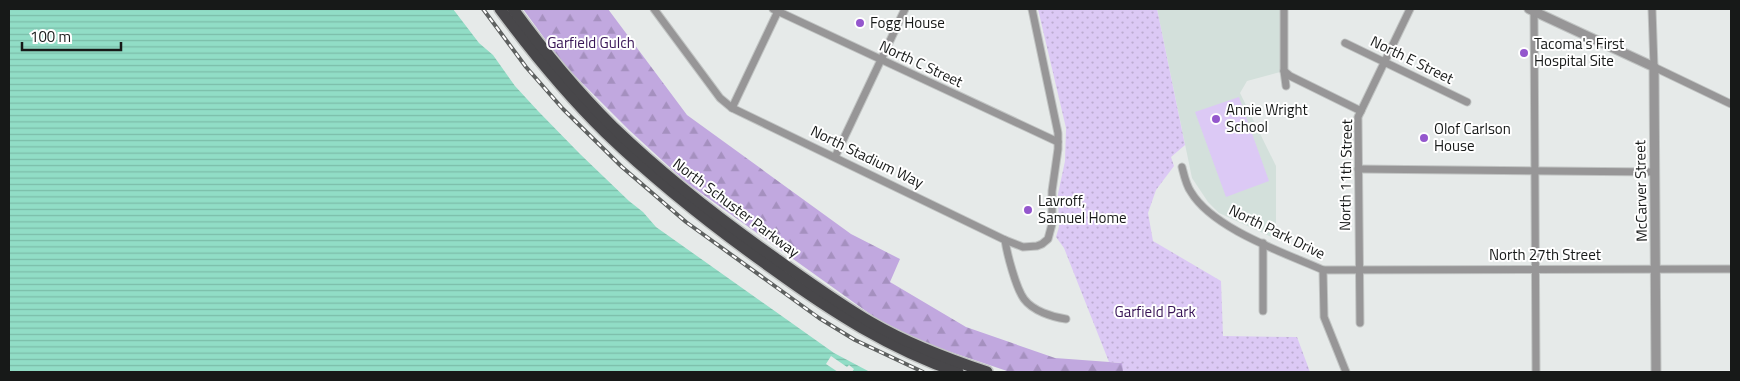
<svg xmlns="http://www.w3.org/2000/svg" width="1740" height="381" font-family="'Titillium Web',sans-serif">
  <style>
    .built { fill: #d3e0db }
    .green { fill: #dcc9f5 }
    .forest { fill: url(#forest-firs) }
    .park { fill: url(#park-dots) }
    .water { fill: url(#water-rules) }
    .pier { fill: #e6eae9 }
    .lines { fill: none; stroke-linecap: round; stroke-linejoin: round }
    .minor-casing { stroke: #c1c4c3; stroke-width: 9 }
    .tertiary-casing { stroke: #c1c4c3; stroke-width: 11 }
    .trunk-casing { stroke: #c1c4c3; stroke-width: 14 }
    .minor { stroke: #979697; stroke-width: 7 }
    .tertiary { stroke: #979697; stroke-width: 9 }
    .trunk { stroke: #48474a; stroke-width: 11 }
    .rail-casing { stroke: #5e6160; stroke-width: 4 }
    .rail { stroke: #fff; stroke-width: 2; stroke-dasharray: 5.5; stroke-linecap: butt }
    .poi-dot { fill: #9457cd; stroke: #fff; stroke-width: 2 }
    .labels { text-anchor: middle; stroke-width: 4; stroke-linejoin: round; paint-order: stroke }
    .poi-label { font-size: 15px; fill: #171918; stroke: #fff; text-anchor: start }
    .park-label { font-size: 15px; fill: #391657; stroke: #fff }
    .street-label { font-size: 15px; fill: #171918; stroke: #fff }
  </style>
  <defs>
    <pattern id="forest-firs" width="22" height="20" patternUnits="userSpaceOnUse" patternTransform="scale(1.25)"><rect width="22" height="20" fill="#c1a8df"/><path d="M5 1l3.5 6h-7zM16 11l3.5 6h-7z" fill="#a590bf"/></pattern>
    <pattern id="park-dots" width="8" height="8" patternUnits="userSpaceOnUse" patternTransform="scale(1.25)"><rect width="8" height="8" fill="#dcc9f5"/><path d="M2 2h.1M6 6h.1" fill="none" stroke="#bcacd1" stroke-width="1.8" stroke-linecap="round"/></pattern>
    <pattern id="water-rules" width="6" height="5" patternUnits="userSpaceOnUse" patternTransform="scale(1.25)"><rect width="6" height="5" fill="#91ddc6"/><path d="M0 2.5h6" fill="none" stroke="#7cbda9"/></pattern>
  </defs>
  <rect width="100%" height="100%" fill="#e6eae9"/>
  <path class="built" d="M 1157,9 L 1284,9 L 1284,71 L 1247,81 L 1240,93 L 1276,166 L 1276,239 L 1219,213 L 1208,202 L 1192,178 Z"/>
  <path class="green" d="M 1239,97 L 1269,181 L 1226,197 L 1195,112 Z"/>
  <path class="forest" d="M 523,9 L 608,9 L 687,115 L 851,234 L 900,259 L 890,282 L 966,327 L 1055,358 L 1123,363 L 1123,372 L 1010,372 L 927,344 L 877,319 L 687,183 L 629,130 L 564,65 Z"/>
  <path class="park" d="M 1038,9 L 1157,9 L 1185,145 L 1171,157 L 1174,166 L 1156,190 L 1148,213 L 1153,241 L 1221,281 L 1223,336 L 1297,337 L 1310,372 L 1123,372 L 1122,363 L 1109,362 L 1064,248 L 1056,237 L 1059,227 L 1058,194 L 1065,161 L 1066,128 Z"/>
  <path class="water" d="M 9,9 L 453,9 L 479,43 L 493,55 L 515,86 L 538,111 L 580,154 L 629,201 L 643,212 L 656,227 L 834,353 L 870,372 L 9,372 Z"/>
  <path class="pier" d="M 831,356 L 847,367 L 849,365 L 854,369 L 852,372 L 838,372 L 826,364 Z"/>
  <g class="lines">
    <defs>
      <g id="minor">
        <path d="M 654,9 L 720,98 L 732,108 L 1005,240 L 1023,247 L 1037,246 L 1042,244 L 1048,239 L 1052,224 L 1052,191 L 1058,149 L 1058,133 L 1032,9"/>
        <path d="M 773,9 L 1058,142"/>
        <path d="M 1284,9 L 1284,71 L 1286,86"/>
        <path d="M 1534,9 L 1536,372"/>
        <path d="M 1652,9 L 1654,67 L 1731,104"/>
        <path d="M 1345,43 L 1467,102"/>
        <path d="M 1284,71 L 1290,76 L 1361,111"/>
        <path d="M 732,108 L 779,9"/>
        <path d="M 835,157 L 905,9"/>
        <path d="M 1182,167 C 1184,175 1186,185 1191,192 C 1213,229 1285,253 1323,270 L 1731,269"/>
        <path d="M 1358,169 L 1655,172"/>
        <path d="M 1005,240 C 1007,254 1016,288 1024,299 C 1033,311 1052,317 1066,319"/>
        <path d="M 1263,243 L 1263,311"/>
        <path d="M 1323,270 L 1324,317 L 1346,372"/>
        <path d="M 1360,323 L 1358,117 L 1410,9"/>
      </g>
      <path id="tertiary" d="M 1529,9 L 1654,67 L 1656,372"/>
      <g id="trunk">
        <path d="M 500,9 C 532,52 567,95 606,133 C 658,183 714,227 773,269 C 831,311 890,349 958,372"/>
        <path d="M 513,9 C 543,50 576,90 613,127 C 663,175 718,218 775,258 C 806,280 839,304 872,323 C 908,344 948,359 987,372"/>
      </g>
    </defs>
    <use href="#minor" class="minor-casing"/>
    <use href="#tertiary" class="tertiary-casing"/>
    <use href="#trunk" class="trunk-casing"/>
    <use href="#minor" class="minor"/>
    <use href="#tertiary" class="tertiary"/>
    <use href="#trunk" class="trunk"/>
    <defs>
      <path id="rail" d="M 483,9 L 526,67 L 563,109 L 622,167 L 686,222 L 819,318 L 855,340 L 923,372"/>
    </defs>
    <use href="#rail" class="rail-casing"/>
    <use href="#rail" class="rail"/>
  </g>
  <g class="poi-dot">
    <circle cx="860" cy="23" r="5"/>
    <circle cx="1524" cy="53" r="5"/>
    <circle cx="1216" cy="119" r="5"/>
    <circle cx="1424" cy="138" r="5"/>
    <circle cx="1028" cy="210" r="5"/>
  </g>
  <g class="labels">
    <g class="poi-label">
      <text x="870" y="28">Fogg House</text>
      <text x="1534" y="49">Tacoma's First<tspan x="1534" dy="17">Hospital Site</tspan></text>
      <text x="1226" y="115">Annie Wright<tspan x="1226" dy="17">School</tspan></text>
      <text x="1434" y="134">Olof Carlson<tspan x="1434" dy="17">House</tspan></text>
      <text x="1038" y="206">Lavroff,<tspan x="1038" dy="17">Samuel Home</tspan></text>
    </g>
    <g class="park-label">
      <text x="591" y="48">Garfield Gulch</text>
      <text x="1155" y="317">Garfield Park</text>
    </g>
    <g class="street-label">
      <text transform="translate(1412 60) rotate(26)" y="5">North E Street</text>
      <text transform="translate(921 64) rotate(25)" y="5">North C Street</text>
      <text transform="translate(867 157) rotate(26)" y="5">North Stadium Way</text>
      <text transform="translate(1346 175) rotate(-89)" y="5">North 11th Street</text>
      <text transform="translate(1641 191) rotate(-91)" y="5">McCarver Street</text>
      <text transform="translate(736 208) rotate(37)" y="5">North Schuster Parkway</text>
      <text transform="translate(1277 232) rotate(26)" y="5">North Park Drive</text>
      <text x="1545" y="260">North 27th Street</text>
    </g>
  </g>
  <rect width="1740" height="381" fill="none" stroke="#171918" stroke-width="20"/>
  <path d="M22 42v8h99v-8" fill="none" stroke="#171918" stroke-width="2.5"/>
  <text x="30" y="42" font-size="15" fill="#171918" stroke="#ffffff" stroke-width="4" paint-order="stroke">100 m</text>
</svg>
